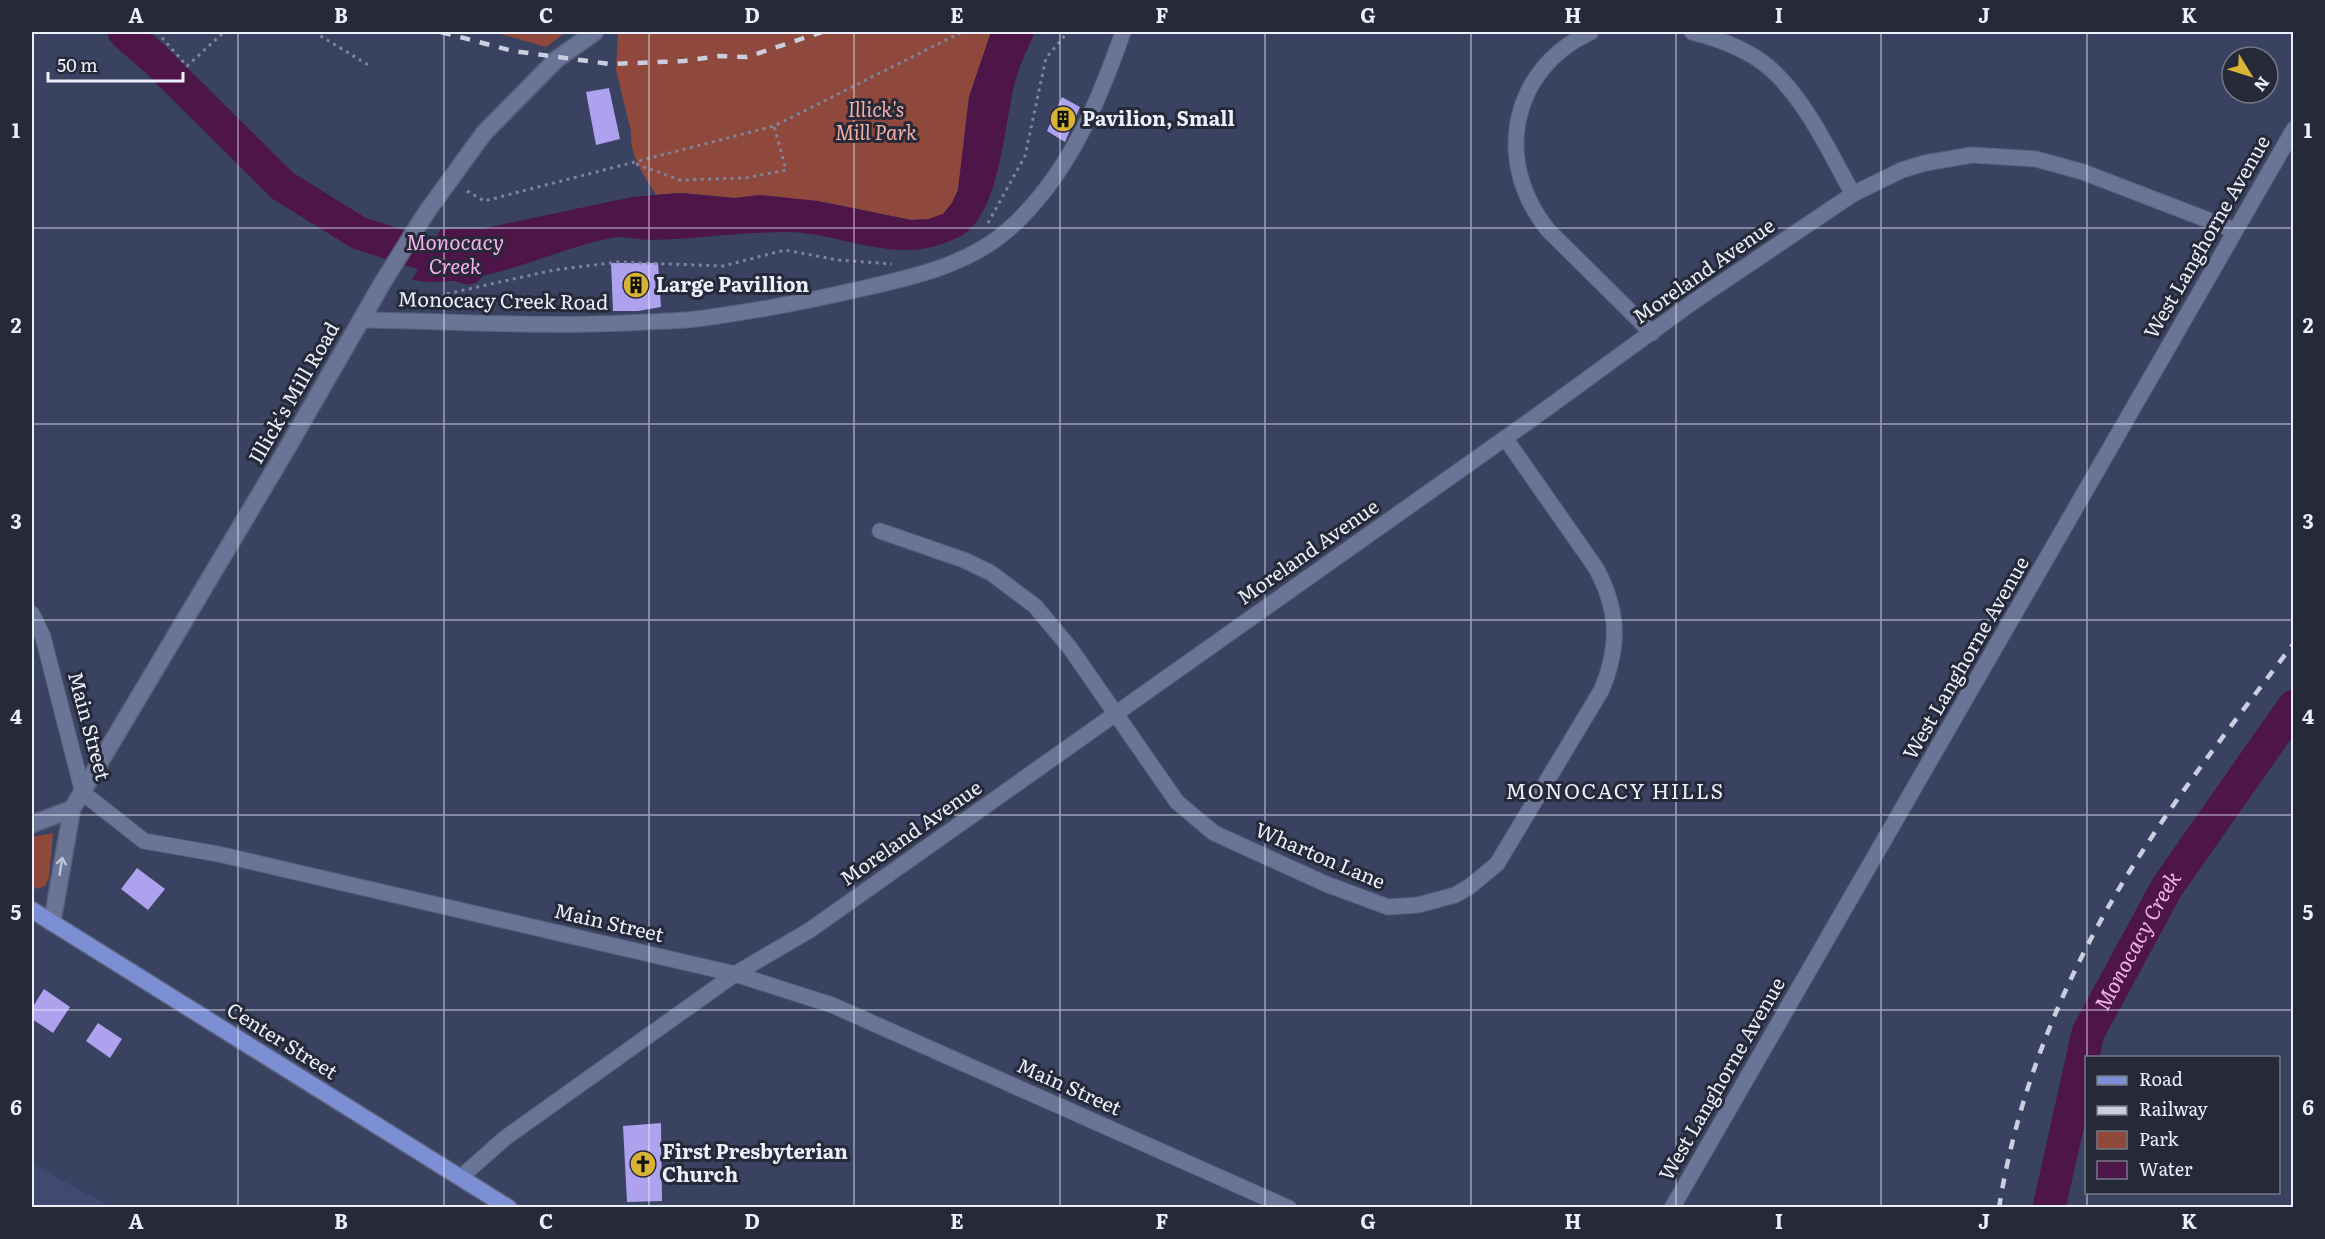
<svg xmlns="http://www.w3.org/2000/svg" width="2325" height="1239" font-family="Literata,serif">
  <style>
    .built { fill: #404a70 }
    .green { fill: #8e483c }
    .water { fill: #4e1549 }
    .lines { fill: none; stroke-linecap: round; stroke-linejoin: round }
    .river { stroke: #4e1549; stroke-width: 33 }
    .building { fill: #aea1ed }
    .minor-casing { stroke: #596078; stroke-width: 17 }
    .tertiary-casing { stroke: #596078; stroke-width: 19 }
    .primary-casing { stroke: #596078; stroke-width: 19 }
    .path { stroke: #7d849c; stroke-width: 3; stroke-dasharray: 3 4.5; stroke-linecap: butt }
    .minor { stroke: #697496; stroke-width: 15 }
    .tertiary { stroke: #697496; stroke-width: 16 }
    .primary { stroke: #7c8ed4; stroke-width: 16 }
    .rail { stroke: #cacfdf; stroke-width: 4.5; stroke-dasharray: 10 10; stroke-linecap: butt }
    .oneway { stroke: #bec5d8 }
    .grid { fill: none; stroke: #ecf0fc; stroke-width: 1.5; stroke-opacity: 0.55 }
    .labels { text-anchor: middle; stroke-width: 6; stroke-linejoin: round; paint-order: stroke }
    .park-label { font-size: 20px; font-style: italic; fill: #f3aea1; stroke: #252938 }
    .poi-label { font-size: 20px; font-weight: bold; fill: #ecf0fc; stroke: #252938; text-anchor: start }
    .street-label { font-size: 20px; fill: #ecf0fc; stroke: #252938 }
    .water-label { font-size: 21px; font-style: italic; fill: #f6b1ec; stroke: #252938 }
    .neighbourhood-label { font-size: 21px; letter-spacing: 1.5px; fill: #ecf0fc; stroke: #252938 }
    .neatline { fill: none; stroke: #ecf0fc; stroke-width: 2 }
    .grid-label { font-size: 20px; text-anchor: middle; font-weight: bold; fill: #ecf0fc }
  </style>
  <rect width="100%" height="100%" fill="#394261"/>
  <path class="built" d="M 32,1164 L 111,1207 L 32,1207 Z"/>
  <g class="green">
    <path d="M 493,32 L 566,32 L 546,47 Z"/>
    <path d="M 618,32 L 991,32 L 969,97 L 958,190 L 952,203 L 943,214 L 929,219 L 911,220 L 833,204 L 772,196 L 734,198 L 684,193 L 656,195 C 644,175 629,156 631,132 L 616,70 Z"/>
    <path d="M 53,833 L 49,878 L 45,886 L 37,889 L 32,885 L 32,837 Z"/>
  </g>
  <path class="water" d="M 991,32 L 1035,32 C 1028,48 1019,65 1015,82 C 1004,125 1001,202 968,231 C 964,235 958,237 952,240 C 896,266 843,233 787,232 C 742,232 696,239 651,240 C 638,240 623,235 610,238 C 549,251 475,291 412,280 L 441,229 L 481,229 L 632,197 L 678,193 L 734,198 L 760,195 L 818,201 L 911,220 L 929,219 L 943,214 L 952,203 L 958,190 L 969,97 Z"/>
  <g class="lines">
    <g class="river">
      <path d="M 124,32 L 155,59 L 283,186 L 359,233 L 468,268"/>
      <path id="s1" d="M 2049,1208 L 2088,1033 L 2167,887 L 2294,706"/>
    </g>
  </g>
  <g class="building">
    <path d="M 609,88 L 620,139 L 596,145 L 586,92 Z"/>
    <path d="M 1062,97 L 1080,107 L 1065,142 L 1047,131 Z"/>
    <path d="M 611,263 L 658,263 L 661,307 L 638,311 L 613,311 Z"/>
    <path d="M 137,868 L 165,889 L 148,910 L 121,889 Z"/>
    <path d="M 44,989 L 70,1007 L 53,1033 L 32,1019 L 32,1008 Z"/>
    <path d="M 98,1023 L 122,1039 L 110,1058 L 86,1041 Z"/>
    <path d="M 661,1123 L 662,1201 L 627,1202 L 623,1126 Z"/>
  </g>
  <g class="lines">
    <defs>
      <g id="minor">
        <path d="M 1591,32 C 1510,69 1493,162 1548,230 L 1652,333"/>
        <path d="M 1692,32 C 1723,40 1756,52 1778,76 C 1809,107 1831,155 1853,194"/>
        <path d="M 361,320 C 456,321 550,328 645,322 C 665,321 685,321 704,318 C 756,311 809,301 860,289 C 910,278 969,265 1009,229 C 1068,176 1098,104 1123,32"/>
        <path d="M 880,531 L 964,560 L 991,573 L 1035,606 L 1070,648 L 1177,802 L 1214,833 L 1326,884 L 1388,907 L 1418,905 L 1455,895 L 1469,887 L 1497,864 L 1601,691 C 1620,647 1619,611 1596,568 L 1505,438"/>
        <path d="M 32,614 L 43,637 L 83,793 L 144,841 L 218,854 L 735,974 L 832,1005 L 1289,1208"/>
        <path d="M 461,1177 L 505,1138 L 735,974 L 810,930 L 1528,422 L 1693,302 L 1853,194 L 1902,170 L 1925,163 L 1972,155 L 2036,159 L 2083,172 L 2234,230"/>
        <path d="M 1672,1208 L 2294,129"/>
      </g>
      <g id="tertiary">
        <path d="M 32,824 L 72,809"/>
        <path d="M 52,923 L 72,809 L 285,452 L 383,282 L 426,213 L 484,133 L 557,59 L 595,32"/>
      </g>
      <path id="primary" d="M 32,910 L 509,1208"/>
    </defs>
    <use href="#minor" class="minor-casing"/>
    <use href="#tertiary" class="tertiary-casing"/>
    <use href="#primary" class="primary-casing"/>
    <g class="path">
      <path d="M 157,32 L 187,66 L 224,32"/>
      <path d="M 314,32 L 370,66"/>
      <path d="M 636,164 L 680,180 L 745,178 L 786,170 L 774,126"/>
      <path d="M 467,191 L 484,201 L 774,126 L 962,32"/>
      <path d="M 988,223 L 1025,156 L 1046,58 L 1068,32"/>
      <path d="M 441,306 L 442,297 L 446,294 L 554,270 L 618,262 L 723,266 L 785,250 L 838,260 L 892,264"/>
    </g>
    <use href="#minor" class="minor"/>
    <use href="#tertiary" class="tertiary"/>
    <use href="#primary" class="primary"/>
    <g class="rail">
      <path d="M 441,32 L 513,51 L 610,64 L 684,61 L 719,56 L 747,57 L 822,32"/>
      <path d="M 1999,1208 C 2019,1081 2072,959 2142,852 C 2188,780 2242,712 2294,643"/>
    </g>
  </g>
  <defs><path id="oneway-shaft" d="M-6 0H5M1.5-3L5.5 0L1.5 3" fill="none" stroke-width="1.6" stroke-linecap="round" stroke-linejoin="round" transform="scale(1.5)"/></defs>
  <use class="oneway" href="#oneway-shaft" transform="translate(61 866) rotate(-81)"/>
  <path class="grid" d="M 238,32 L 238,1208M 444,32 L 444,1208M 649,32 L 649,1208M 854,32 L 854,1208M 1060,32 L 1060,1208M 1265,32 L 1265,1208M 1471,32 L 1471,1208M 1676,32 L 1676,1208M 1881,32 L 1881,1208M 2087,32 L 2087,1058M 32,228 L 2294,228M 32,424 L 2294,424M 32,620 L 2294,620M 32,815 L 2294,815M 32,1010 L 2294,1010M 2087,1192 L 2087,1208"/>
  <defs>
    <symbol id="building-disc" viewBox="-11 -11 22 22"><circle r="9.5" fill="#d9b334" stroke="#252938"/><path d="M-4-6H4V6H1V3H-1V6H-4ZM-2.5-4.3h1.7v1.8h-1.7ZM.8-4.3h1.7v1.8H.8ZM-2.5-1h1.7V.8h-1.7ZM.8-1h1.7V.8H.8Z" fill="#111"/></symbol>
    <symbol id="church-disc" viewBox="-11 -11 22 22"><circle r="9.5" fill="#d9b334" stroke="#252938"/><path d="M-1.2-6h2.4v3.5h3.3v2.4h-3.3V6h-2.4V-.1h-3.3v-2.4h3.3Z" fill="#111"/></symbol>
  </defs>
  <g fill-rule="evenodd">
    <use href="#building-disc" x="1048" y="104" width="30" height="30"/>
    <use href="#building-disc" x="621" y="270" width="30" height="30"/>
    <use href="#church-disc" x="628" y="1149" width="30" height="30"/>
  </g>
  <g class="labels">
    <g class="park-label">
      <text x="876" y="117">Illick's<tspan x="876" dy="23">Mill Park</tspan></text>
    </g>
    <g class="poi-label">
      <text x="1082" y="126">Pavilion, Small</text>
      <text x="656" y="292">Large Pavillion</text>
      <text x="662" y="1159">First Presbyterian<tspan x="662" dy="23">Church</tspan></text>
    </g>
    <g class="street-label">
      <text transform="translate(2207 237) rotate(-60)" y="7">West Langhorne Avenue</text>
      <text transform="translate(1704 271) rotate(-35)" y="7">Moreland Avenue</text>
      <text transform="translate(503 301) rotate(1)" y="7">Monocacy Creek Road</text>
      <text transform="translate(294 393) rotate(-60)" y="7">Illick's Mill Road</text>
      <text transform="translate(1308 552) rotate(-35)" y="7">Moreland Avenue</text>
      <text transform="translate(1966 658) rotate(-60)" y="7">West Langhorne Avenue</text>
      <text transform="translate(89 726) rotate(75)" y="7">Main Street</text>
      <text transform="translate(911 833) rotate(-35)" y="7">Moreland Avenue</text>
      <text transform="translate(1320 856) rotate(23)" y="7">Wharton Lane</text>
      <text transform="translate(609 923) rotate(13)" y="7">Main Street</text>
      <text transform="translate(282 1041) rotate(32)" y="7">Center Street</text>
      <text transform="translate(1722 1079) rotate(-60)" y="7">West Langhorne Avenue</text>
      <text transform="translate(1069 1087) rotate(24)" y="7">Main Street</text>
    </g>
    <g class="water-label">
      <text x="455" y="250">Monocacy<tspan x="455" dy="24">Creek</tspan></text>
      <text dy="7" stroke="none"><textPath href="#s1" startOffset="284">Monocacy Creek</textPath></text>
    </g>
    <g class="neighbourhood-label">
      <text x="1615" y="799">MONOCACY HILLS</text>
    </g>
  </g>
  <rect width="2325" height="1239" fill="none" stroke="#252938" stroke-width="66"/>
  <rect x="2085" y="1056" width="195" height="138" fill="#252938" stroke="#757986" stroke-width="1.5"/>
  <rect x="2097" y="1076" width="30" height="9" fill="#7c8ed4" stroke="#757986" stroke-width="1.5"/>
  <text x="2139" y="1086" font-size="18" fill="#ecf0fc">Road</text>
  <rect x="2097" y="1106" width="30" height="9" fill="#cacfdf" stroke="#757986" stroke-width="1.5"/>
  <text x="2139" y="1116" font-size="18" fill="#ecf0fc">Railway</text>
  <rect x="2097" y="1131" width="30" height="18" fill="#8e483c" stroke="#757986" stroke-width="1.5"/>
  <text x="2139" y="1146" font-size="18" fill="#ecf0fc">Park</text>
  <rect x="2097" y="1161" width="30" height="18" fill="#4e1549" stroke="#757986" stroke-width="1.5"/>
  <text x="2139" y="1176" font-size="18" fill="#ecf0fc">Water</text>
  <g transform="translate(2250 75) rotate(128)"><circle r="28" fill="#252938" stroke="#757986" stroke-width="1.5"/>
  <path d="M0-4.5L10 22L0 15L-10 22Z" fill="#d9b334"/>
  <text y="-9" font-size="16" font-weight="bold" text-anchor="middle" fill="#ecf0fc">N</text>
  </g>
  <path d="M48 72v9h135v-9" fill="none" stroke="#ecf0fc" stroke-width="3"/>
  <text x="57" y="72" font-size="18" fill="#ecf0fc" stroke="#252938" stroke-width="4.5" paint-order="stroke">50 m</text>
  <rect x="33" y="33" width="2259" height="1173" class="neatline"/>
  <g class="grid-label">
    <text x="136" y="23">A</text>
    <text x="341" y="23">B</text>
    <text x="546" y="23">C</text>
    <text x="752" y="23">D</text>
    <text x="957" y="23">E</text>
    <text x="1162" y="23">F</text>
    <text x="1368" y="23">G</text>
    <text x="1573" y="23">H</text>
    <text x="1779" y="23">I</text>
    <text x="1984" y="23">J</text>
    <text x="2189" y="23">K</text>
    <text x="16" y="138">1</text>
    <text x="2308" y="138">1</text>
    <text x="16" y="333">2</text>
    <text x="2308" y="333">2</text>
    <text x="16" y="529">3</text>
    <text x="2308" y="529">3</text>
    <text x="16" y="724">4</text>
    <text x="2308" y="724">4</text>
    <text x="16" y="920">5</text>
    <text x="2308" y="920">5</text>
    <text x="16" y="1115">6</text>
    <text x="2308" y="1115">6</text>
    <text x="136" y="1229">A</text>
    <text x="341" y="1229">B</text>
    <text x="546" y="1229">C</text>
    <text x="752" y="1229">D</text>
    <text x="957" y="1229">E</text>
    <text x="1162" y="1229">F</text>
    <text x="1368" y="1229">G</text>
    <text x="1573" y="1229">H</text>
    <text x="1779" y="1229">I</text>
    <text x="1984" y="1229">J</text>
    <text x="2189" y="1229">K</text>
  </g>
</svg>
